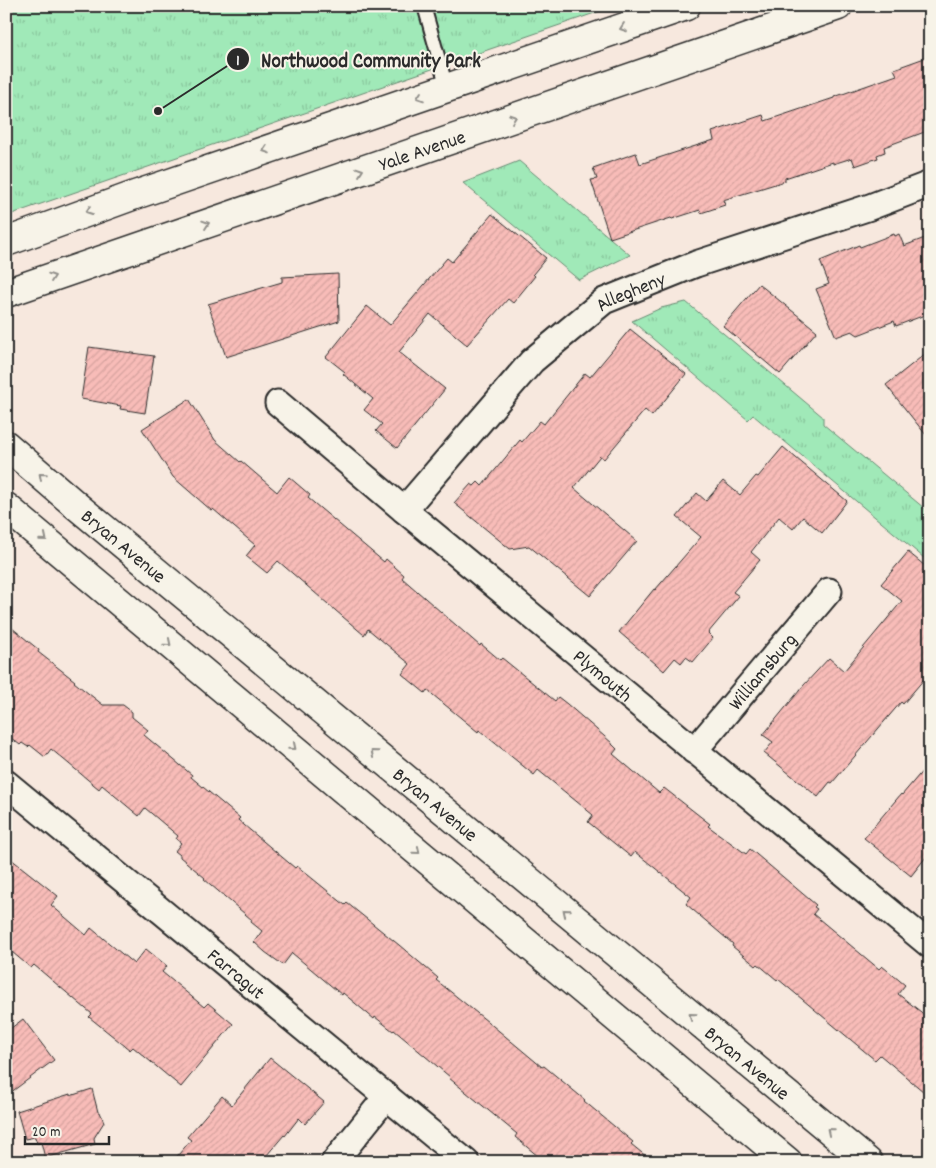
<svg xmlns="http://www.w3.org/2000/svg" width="936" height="1168" font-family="Dekko,sans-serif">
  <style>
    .park { fill: url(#park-tufts); stroke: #668a72 }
    .building { fill: url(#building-hatch); stroke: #2b2b2b }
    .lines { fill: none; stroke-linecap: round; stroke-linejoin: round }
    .service-casing { stroke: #2b2b2b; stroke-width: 16 }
    .minor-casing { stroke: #2b2b2b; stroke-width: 29 }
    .secondary-casing { stroke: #2b2b2b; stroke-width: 31 }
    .service { stroke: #f7f3e8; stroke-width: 12 }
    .minor { stroke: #f7f3e8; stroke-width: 25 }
    .secondary { stroke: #f7f3e8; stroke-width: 28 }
    .oneway { stroke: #918f8a }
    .labels { text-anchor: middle; stroke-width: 4; stroke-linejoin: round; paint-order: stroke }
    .street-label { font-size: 20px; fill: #2b2b2b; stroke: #f7f3e8 }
    .leader { fill: none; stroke: #2b2b2b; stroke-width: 2 }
    .callout-dot { fill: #2b2b2b; stroke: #f7f3e8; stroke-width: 2 }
    .mark-label { font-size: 15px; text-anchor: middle; font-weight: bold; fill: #fff }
    .callout-label { font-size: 21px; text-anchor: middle; font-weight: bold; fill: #2b2b2b; stroke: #f7f3e8; stroke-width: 4; stroke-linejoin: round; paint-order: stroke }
  </style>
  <defs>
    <pattern id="park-tufts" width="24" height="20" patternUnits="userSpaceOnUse" patternTransform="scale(1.25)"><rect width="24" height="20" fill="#a0e9b8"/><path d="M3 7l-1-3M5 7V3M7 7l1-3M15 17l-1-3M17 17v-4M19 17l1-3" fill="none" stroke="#8ac89e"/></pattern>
    <pattern id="building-hatch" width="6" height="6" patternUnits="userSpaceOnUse" patternTransform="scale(1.25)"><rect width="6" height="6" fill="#f8bcb8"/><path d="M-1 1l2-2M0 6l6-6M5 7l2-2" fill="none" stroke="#d5a29e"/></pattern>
  </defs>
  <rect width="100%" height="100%" fill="#f7e8de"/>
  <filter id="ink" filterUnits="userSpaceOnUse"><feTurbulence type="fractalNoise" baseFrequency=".02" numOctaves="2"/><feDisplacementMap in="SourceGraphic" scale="10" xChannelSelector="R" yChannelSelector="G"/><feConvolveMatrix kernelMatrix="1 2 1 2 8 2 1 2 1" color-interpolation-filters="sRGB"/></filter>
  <g filter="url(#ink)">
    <g class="park">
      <path d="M 6,6 L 615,6 L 6,216 Z"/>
      <path d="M 519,161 L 630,255 L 579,280 L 463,183 Z"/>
      <path d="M 686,302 L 823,417 L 823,424 L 930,513 L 930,563 L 753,415 L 748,420 L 632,321 L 661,308 Z"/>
    </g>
    <g class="building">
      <path d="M 930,56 L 930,130 L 884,147 L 885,152 L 877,155 L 878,158 L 855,166 L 852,158 L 833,164 L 833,162 L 785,178 L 785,181 L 723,200 L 725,205 L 701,213 L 700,210 L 672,219 L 671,218 L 610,238 L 591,180 L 597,179 L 593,168 L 636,153 L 640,164 L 714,140 L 712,132 L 763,115 L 765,121 L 834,98 L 834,97 L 897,75 L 894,69 Z"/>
      <path d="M 492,214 L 546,258 L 533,274 L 535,276 L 513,303 L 508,299 L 467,345 L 430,314 L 399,352 L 445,389 L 397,448 L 376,431 L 382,424 L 364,410 L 373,399 L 343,374 L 345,372 L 326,357 L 367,306 L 390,325 L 447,258 L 452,262 Z"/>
      <path d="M 894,234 L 895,236 L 899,234 L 904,246 L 930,236 L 930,313 L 896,326 L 894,321 L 858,335 L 852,331 L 836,337 L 816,289 L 829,284 L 820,261 L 859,245 L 860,247 Z"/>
      <path d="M 338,274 L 339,321 L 226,357 L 208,304 L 282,282 L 282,277 Z"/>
      <path d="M 759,284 L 817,331 L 780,374 L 723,326 Z"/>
      <path d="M 630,329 L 686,374 L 652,416 L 645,410 L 604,459 L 600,456 L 574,488 L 637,541 L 590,596 L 529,546 L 510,549 L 454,503 L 471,484 L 474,486 L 478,482 L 482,486 L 520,440 L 522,442 L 540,421 L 544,424 L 585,373 L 590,377 Z"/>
      <path d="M 89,347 L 154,356 L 145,413 L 120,409 L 121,406 L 81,399 Z"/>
      <path d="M 930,350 L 930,440 L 886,385 Z"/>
      <path d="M 189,399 L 215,440 L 240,462 L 241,461 L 277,492 L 289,477 L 310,495 L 308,498 L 384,562 L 386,559 L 404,575 L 402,578 L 480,646 L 481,644 L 500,660 L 502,658 L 555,701 L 558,697 L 567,704 L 612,743 L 612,744 L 617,749 L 613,754 L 659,793 L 664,788 L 710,824 L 708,826 L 746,854 L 750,849 L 816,905 L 814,907 L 817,909 L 813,914 L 879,969 L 882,966 L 905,985 L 898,994 L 930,1019 L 930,1097 L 880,1055 L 875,1060 L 778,979 L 777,980 L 758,964 L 756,966 L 732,946 L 733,944 L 686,904 L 691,897 L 635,852 L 631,857 L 588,822 L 593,815 L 538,770 L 534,775 L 479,730 L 478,732 L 427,690 L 425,693 L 402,674 L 410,664 L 368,629 L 364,635 L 278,561 L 267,573 L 246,556 L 255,545 L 213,509 L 212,511 L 173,477 L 142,429 Z"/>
      <path d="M 783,447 L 847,501 L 822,533 L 803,517 L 793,529 L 779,517 L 751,552 L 760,560 L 733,592 L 739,596 L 708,633 L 713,638 L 693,662 L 686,657 L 681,663 L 675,658 L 664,671 L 619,632 L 654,589 L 655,590 L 701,537 L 677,517 L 697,493 L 706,501 L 723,481 L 740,495 L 756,476 L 758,477 Z"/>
      <path d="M 908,552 L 930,570 L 930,672 L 903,704 L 901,702 L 832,783 L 830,782 L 818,797 L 764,753 L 773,742 L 763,735 L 804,685 L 829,658 L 844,671 L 902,601 L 881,584 Z"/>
      <path d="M 6,623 L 39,650 L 38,652 L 75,681 L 74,682 L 103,705 L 123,705 L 132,712 L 132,717 L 148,730 L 144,735 L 192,775 L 191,777 L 240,818 L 238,820 L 295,868 L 297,866 L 345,905 L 347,903 L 399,945 L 438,978 L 436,980 L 493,1026 L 542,1067 L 544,1066 L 585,1100 L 584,1101 L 633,1142 L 631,1144 L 653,1162 L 545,1162 L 515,1137 L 517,1134 L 449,1078 L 450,1077 L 394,1030 L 393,1031 L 375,1017 L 374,1019 L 343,993 L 342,995 L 292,953 L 283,965 L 265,952 L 254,942 L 262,931 L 251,922 L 252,920 L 204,879 L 205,878 L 180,857 L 180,855 L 175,851 L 181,843 L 176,839 L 178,836 L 145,808 L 139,816 L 102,785 L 99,789 L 51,749 L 45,757 L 30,745 L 28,747 L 22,743 L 20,745 L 6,734 Z"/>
      <path d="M 930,762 L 930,852 L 911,876 L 864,838 L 901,794 L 902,795 Z"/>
      <path d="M 6,855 L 58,896 L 51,905 L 86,935 L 91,928 L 134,964 L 146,949 L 167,966 L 162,972 L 204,1007 L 208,1003 L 233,1024 L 181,1087 L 133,1047 L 130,1050 L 89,1017 L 92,1014 L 34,965 L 31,968 L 6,947 Z"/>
      <path d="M 23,1019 L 54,1060 L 6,1096 L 6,1032 Z"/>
      <path d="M 270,1058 L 324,1102 L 305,1124 L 299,1118 L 285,1136 L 284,1135 L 261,1162 L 172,1162 L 191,1140 L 187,1137 L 222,1096 L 232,1105 Z"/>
      <path d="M 92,1089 L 98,1112 L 100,1112 L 104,1122 L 94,1138 L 95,1144 L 45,1158 L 41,1142 L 37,1143 L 35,1137 L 25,1139 L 17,1111 L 70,1094 L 70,1096 Z"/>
    </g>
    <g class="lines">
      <defs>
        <path id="service" d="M 424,6 L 447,88"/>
        <g id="minor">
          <path id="s1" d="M 278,403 L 404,510 L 930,945"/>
          <path id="s2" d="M 404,510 L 532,361 L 604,301 L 696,264 L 870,207 L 930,184"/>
          <path id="s3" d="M 694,751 L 829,591"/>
          <path id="s4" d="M 6,783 L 466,1162"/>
          <path d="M 334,1162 L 387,1096"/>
        </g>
        <g id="secondary">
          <path d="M 6,242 L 135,195 L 686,6"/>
          <path id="s5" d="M 6,293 L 838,6"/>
          <path id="s6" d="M 6,445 L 78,507 L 868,1162"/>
          <path d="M 6,507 L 788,1162"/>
        </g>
      </defs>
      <use href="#service" class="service-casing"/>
      <use href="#minor" class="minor-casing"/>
      <use href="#secondary" class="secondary-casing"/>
      <use href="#service" class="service"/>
      <use href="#minor" class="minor"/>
      <use href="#secondary" class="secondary"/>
    </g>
    <defs><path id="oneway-chevron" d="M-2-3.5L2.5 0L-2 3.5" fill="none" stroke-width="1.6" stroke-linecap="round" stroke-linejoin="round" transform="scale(1.25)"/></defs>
    <g class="oneway">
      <use href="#oneway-chevron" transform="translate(623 28) rotate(161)"/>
      <use href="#oneway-chevron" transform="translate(420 97) rotate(161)"/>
      <use href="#oneway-chevron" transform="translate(513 118) rotate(-19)"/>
      <use href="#oneway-chevron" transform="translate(266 150) rotate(161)"/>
      <use href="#oneway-chevron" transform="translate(360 171) rotate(-19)"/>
      <use href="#oneway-chevron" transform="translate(89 211) rotate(160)"/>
      <use href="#oneway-chevron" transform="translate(206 224) rotate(-19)"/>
      <use href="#oneway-chevron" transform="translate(52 277) rotate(-19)"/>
      <use href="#oneway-chevron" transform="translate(42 476) rotate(-139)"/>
      <use href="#oneway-chevron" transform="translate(44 538) rotate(40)"/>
      <use href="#oneway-chevron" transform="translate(168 643) rotate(40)"/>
      <use href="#oneway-chevron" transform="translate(293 747) rotate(40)"/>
      <use href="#oneway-chevron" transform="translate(374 753) rotate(-140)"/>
      <use href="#oneway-chevron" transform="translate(417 851) rotate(40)"/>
      <use href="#oneway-chevron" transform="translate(566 912) rotate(-140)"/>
      <use href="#oneway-chevron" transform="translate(692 1016) rotate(-140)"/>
      <use href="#oneway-chevron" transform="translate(830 1131) rotate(-140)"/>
    </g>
  </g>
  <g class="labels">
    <g class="street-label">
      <text dy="7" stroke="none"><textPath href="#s5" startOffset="440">Yale Avenue</textPath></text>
      <text dy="7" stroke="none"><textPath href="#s2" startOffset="318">Allegheny</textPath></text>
      <text dy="7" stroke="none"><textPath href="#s6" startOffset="155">Bryan Avenue</textPath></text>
      <text dy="7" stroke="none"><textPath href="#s3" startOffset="105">Williamsburg</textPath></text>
      <text dy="7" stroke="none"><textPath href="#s1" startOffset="424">Plymouth</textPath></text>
      <text dy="7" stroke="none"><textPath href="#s6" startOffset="560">Bryan Avenue</textPath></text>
      <text dy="7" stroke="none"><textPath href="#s4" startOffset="299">Farragut</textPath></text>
      <text dy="7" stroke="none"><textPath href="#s6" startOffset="965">Bryan Avenue</textPath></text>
    </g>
  </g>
  <path class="leader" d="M158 111L238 59"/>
  <g class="callout-dot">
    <circle cx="158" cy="111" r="5"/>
    <circle cx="238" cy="59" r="12"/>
  </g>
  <g class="mark-label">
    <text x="238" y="65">1</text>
  </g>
  <g class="callout-label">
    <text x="371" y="67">Northwood Community Park</text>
  </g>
  <rect width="936" height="1168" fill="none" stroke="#f7f3e8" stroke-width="25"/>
  <rect x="12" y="12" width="911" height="1143" fill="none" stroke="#2b2b2b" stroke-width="2" filter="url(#ink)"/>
  <path d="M25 1136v8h84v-8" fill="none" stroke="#2b2b2b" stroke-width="2.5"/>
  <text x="32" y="1136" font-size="15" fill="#2b2b2b" stroke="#f7f3e8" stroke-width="4" paint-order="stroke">20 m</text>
</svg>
